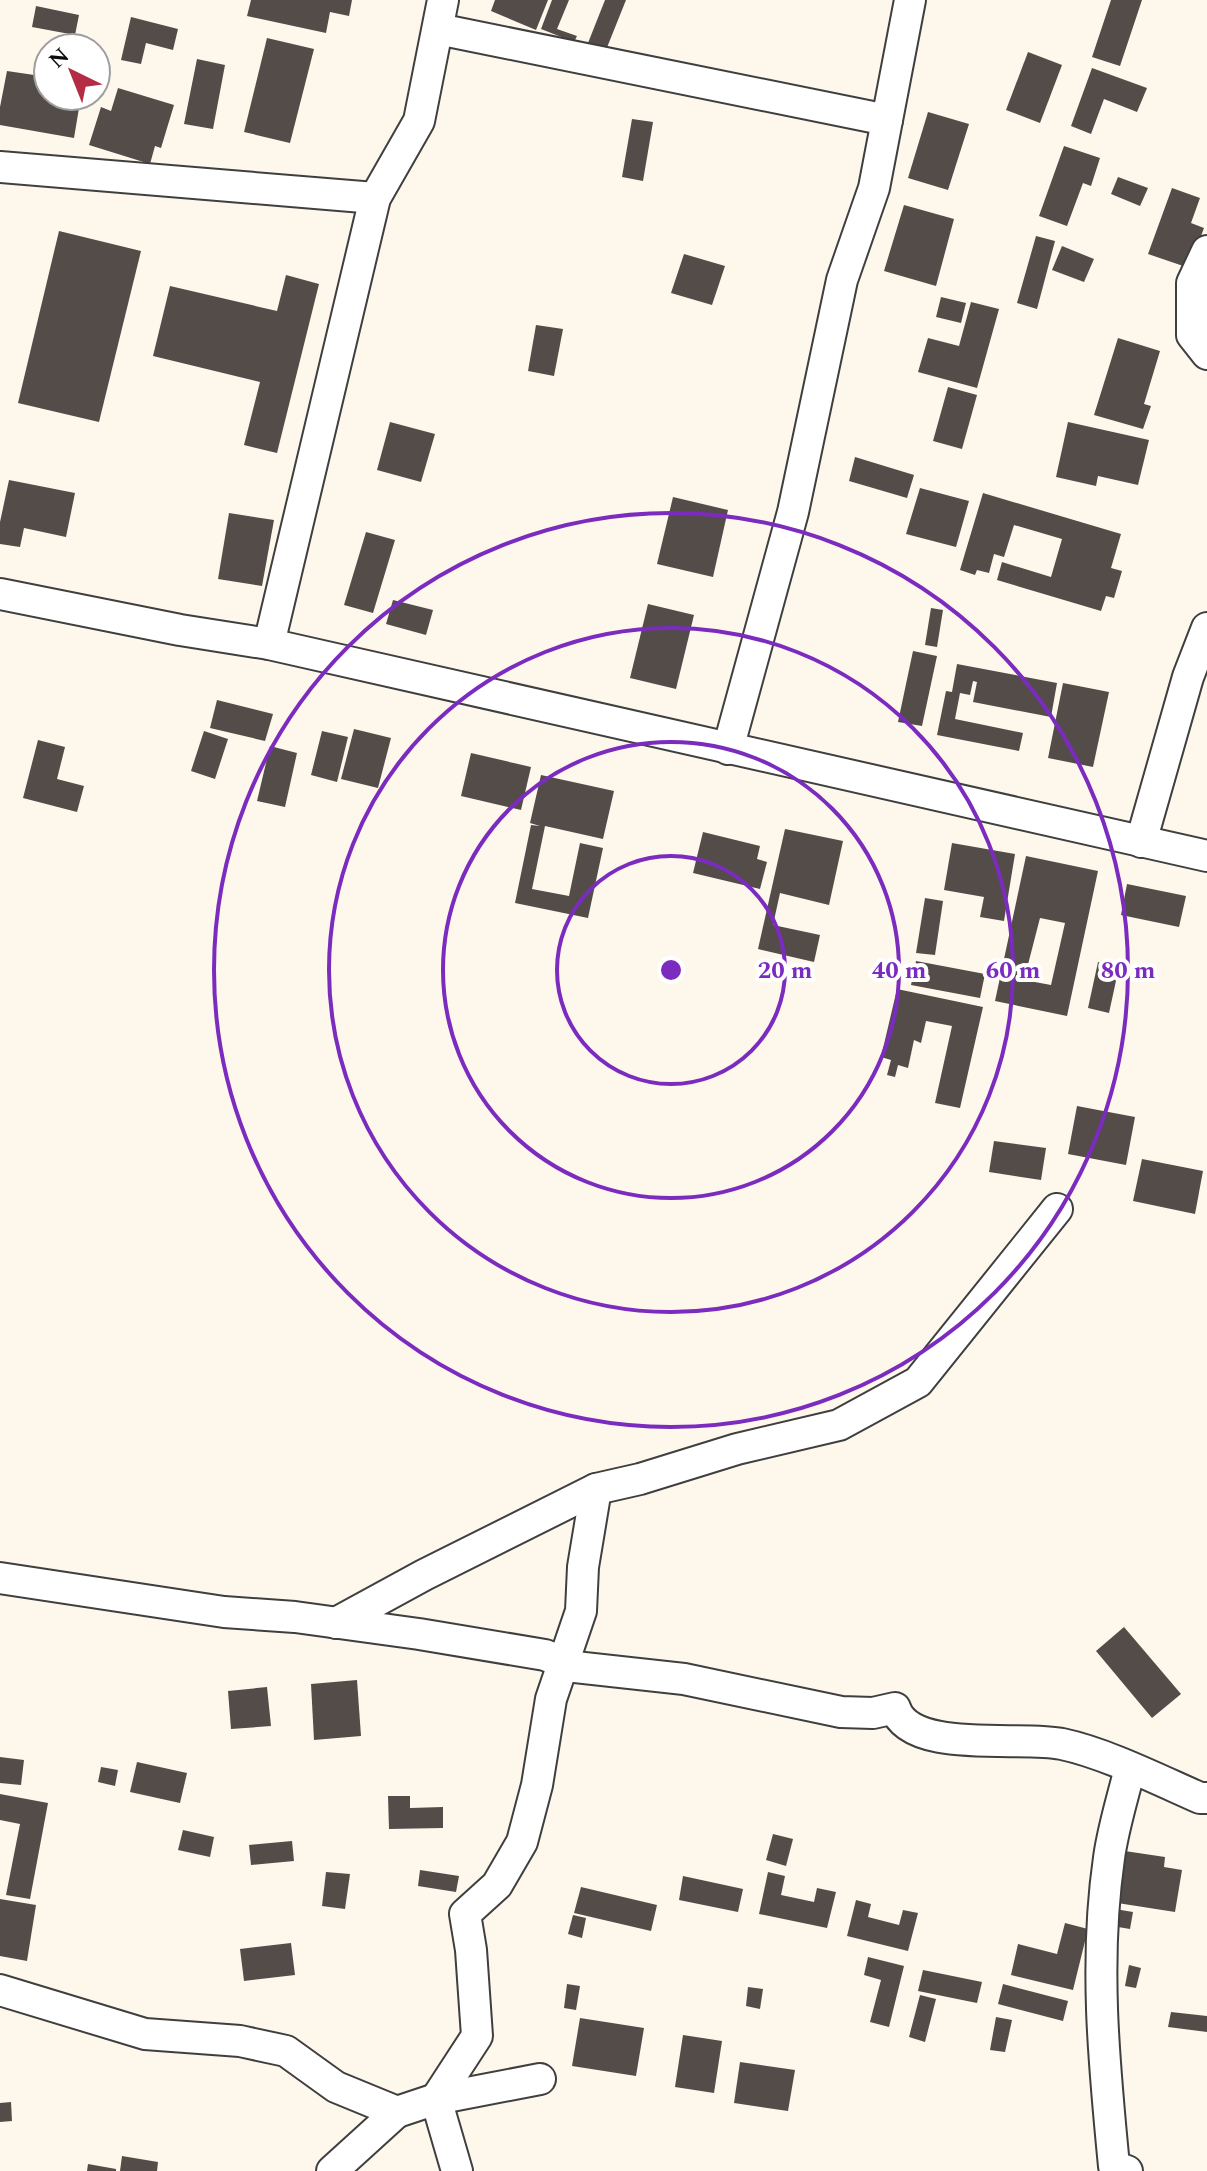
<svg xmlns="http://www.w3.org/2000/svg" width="1207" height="2171" font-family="Spectral,serif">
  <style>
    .building { fill: #544c49; fill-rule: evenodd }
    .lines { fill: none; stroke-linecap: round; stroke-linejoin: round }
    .street-casing { stroke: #3f3f3f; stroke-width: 34 }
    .street { stroke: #fff; stroke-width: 30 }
    .ring { fill: none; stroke: #7b2cbf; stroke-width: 4 }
    .centre { fill: #7b2cbf; stroke: #fff; stroke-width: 4 }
    .ring-label { font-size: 24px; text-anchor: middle; font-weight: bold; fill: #7b2cbf; stroke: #fff; stroke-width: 8; stroke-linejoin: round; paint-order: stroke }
  </style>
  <rect width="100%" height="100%" fill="#fef8ec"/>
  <g class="building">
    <path d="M 251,0 L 352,0 L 349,16 L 330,12 L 326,33 L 247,16 Z"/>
    <path d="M 495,0 L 548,0 L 536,30 L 491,11 Z"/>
    <path d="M 552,0 L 569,0 L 557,29 L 577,36 L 574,42 L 541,29 Z"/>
    <path d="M 605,0 L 626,0 L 604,55 L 586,48 Z"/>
    <path d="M 1111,0 L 1142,0 L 1120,66 L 1092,57 Z"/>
    <path d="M 36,6 L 79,15 L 75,35 L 32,27 Z"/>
    <path d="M 131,17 L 178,29 L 173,50 L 146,43 L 141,64 L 121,60 Z"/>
    <path d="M 267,38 L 314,49 L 290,143 L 244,132 Z"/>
    <path d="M 1028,52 L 1062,65 L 1040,123 L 1006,110 Z"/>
    <path d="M 197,59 L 225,65 L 213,129 L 184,124 Z"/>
    <path d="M 1092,68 L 1147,88 L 1137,112 L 1104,99 L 1091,134 L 1071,126 Z"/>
    <path d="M 7,71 L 48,77 L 48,96 L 81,96 L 74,138 L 0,125 L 0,107 Z"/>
    <path d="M 118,88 L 174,105 L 161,148 L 155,146 L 150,164 L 89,145 L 101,107 L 111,111 Z"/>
    <path d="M 928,112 L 969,124 L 948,190 L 908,178 Z"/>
    <path d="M 632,119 L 653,122 L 643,181 L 622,177 Z"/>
    <path d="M 1064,146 L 1100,158 L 1091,186 L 1083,183 L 1067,226 L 1039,216 Z"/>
    <path d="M 1118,177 L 1148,188 L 1140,206 L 1111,194 Z"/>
    <path d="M 1172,188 L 1200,198 L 1191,223 L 1204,228 L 1189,268 L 1148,254 Z"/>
    <path d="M 904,205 L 954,219 L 936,286 L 884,271 Z"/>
    <path d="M 59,231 L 141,251 L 99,422 L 18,403 Z"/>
    <path d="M 1036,236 L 1055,241 L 1037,309 L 1017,303 Z"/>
    <path d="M 1062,246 L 1094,259 L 1084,282 L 1052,270 Z"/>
    <path d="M 684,254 L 725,266 L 712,305 L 671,293 Z"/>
    <path d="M 286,275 L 319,284 L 277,453 L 244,445 L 260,382 L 153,356 L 170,286 L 277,311 Z"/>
    <path d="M 941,297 L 966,303 L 961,323 L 936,317 Z"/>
    <path d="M 971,302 L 999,309 L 977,388 L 918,372 L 928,338 L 959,346 Z"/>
    <path d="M 536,325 L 563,329 L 554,376 L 528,371 Z"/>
    <path d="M 1118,338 L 1160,351 L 1144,404 L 1151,406 L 1143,429 L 1094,415 Z"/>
    <path d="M 948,387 L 977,395 L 962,449 L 933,441 Z"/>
    <path d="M 390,422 L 435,434 L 421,482 L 377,470 Z"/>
    <path d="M 1068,422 L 1149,440 L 1138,485 L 1098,476 L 1096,486 L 1056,477 Z"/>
    <path d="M 855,457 L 914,475 L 907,498 L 849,481 Z"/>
    <path d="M 9,480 L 75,493 L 66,537 L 24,528 L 20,547 L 0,544 L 0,522 Z"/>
    <path d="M 920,488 L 969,501 L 956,547 L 906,534 Z"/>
    <path d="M 983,493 L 1121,534 L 1111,568 L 1122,571 L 1114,598 L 1106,596 L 1101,611 L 997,580 L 1002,562 L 1051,577 L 1062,539 L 1014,525 L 1004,557 L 994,554 L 989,573 L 977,570 L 975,575 L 960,570 Z"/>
    <path d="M 673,497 L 728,510 L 713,577 L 657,564 Z"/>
    <path d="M 229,513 L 274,520 L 262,586 L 218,579 Z"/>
    <path d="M 366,532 L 395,540 L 373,613 L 344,605 Z"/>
    <path d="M 393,600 L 433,610 L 426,635 L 386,624 Z"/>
    <path d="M 648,604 L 694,615 L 676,689 L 630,678 Z"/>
    <path d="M 931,608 L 943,610 L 937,647 L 925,645 Z"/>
    <path d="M 913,651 L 937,656 L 922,726 L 898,722 Z"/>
    <path d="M 957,664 L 1057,683 L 1051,717 L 973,702 L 977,682 L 973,681 L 970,695 L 960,693 L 955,719 L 1023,733 L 1019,751 L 937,735 L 946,691 L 952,692 Z"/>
    <path d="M 1063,683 L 1109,692 L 1093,767 L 1048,758 Z"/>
    <path d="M 217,700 L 273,714 L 265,741 L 210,728 Z"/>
    <path d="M 354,729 L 391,738 L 378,788 L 341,779 Z"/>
    <path d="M 204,731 L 228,739 L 215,779 L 191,771 Z"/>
    <path d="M 322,731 L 348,737 L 337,782 L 311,775 Z"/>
    <path d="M 38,740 L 65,747 L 57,779 L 84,786 L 77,812 L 23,798 Z"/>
    <path d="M 270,746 L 297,753 L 285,807 L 257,801 Z"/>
    <path d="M 471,753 L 531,767 L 521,810 L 461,796 Z"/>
    <path d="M 541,775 L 614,791 L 603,839 L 545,826 L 532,889 L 569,896 L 580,843 L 603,848 L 588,918 L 515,903 L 531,825 L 540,826 L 530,823 Z"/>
    <path d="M 785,829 L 843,841 L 829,905 L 780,893 L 773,925 L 820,935 L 814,962 L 758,949 Z"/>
    <path d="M 703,832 L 760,846 L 757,859 L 767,862 L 760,889 L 693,873 Z"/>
    <path d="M 952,843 L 1015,854 L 1004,921 L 980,917 L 984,897 L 944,890 Z"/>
    <path d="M 1026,856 L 1098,871 L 1067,1016 L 995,1001 ZM 1040,918 L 1065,923 L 1051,985 L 1024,980 Z"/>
    <path d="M 1127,884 L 1186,896 L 1179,927 L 1121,915 Z"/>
    <path d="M 925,898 L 943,901 L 935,955 L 916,953 Z"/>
    <path d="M 916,961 L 985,974 L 980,998 L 911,985 Z"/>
    <path d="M 1098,962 L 1119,967 L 1109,1013 L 1088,1008 Z"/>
    <path d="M 897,989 L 983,1007 L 960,1108 L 935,1103 L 952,1026 L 926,1021 L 921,1043 L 914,1040 L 908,1068 L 898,1065 L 895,1077 L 887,1075 L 891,1060 L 881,1057 Z"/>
    <path d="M 1077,1106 L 1135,1117 L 1126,1165 L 1068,1154 Z"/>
    <path d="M 994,1141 L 1046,1148 L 1041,1180 L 989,1172 Z"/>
    <path d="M 1142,1159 L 1203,1171 L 1195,1214 L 1133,1201 Z"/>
    <path d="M 1124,1627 L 1181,1694 L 1152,1718 L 1096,1651 Z"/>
    <path d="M 357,1680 L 361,1736 L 314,1740 L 311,1684 Z"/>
    <path d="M 267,1687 L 271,1726 L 231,1729 L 228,1691 Z"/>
    <path d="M 0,1757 L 24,1760 L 21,1785 L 0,1783 Z"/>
    <path d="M 137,1762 L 187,1773 L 180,1803 L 130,1792 Z"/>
    <path d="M 101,1767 L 118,1770 L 115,1786 L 98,1782 Z"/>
    <path d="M 0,1794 L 48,1803 L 30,1899 L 6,1895 L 20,1824 L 0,1820 Z"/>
    <path d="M 388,1796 L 410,1796 L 410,1808 L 443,1807 L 443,1828 L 389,1829 Z"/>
    <path d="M 183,1830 L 214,1837 L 210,1857 L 178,1850 Z"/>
    <path d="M 773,1834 L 793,1839 L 786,1866 L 766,1860 Z"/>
    <path d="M 292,1841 L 294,1861 L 251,1865 L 249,1845 Z"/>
    <path d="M 1118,1850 L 1165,1857 L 1164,1867 L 1182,1870 L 1175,1912 L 1111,1902 Z"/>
    <path d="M 420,1870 L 459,1876 L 456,1892 L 418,1886 Z"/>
    <path d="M 326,1872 L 350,1874 L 345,1909 L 322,1906 Z"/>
    <path d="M 768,1872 L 785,1876 L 781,1895 L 814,1902 L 817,1888 L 836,1892 L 827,1928 L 759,1914 Z"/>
    <path d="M 683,1876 L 743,1889 L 738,1912 L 679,1900 Z"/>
    <path d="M 581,1887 L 657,1905 L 651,1931 L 574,1913 Z"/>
    <path d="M 0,1899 L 36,1905 L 27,1961 L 0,1956 Z"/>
    <path d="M 856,1900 L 871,1904 L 868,1917 L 899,1925 L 903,1910 L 918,1913 L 908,1951 L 847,1936 Z"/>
    <path d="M 1115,1909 L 1133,1912 L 1130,1929 L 1112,1926 Z"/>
    <path d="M 573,1915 L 586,1918 L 582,1938 L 568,1934 Z"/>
    <path d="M 1065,1923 L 1088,1929 L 1073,1990 L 1011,1975 L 1018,1944 L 1057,1954 Z"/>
    <path d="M 291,1943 L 295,1975 L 244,1981 L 240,1949 Z"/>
    <path d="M 868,1957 L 904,1966 L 889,2027 L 870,2022 L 881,1980 L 864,1975 Z"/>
    <path d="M 1129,1965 L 1141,1968 L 1136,1988 L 1125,1986 Z"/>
    <path d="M 923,1970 L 982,1982 L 977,2003 L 918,1991 Z"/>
    <path d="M 567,1984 L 580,1986 L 576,2010 L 564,2008 Z"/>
    <path d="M 1003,1984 L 1068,2001 L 1063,2021 L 998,2004 Z"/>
    <path d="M 748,1987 L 763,1989 L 760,2009 L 746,2006 Z"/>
    <path d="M 920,1995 L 936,1999 L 925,2042 L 909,2037 Z"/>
    <path d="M 1171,2012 L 1207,2016 L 1207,2032 L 1168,2027 Z"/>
    <path d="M 996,2017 L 1012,2020 L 1005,2052 L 990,2050 Z"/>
    <path d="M 580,2018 L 644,2028 L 636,2076 L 572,2066 Z"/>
    <path d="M 683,2035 L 722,2041 L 714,2093 L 675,2087 Z"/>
    <path d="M 740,2062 L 795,2070 L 788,2111 L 734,2103 Z"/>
    <path d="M 11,2102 L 12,2121 L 0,2122 L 0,2103 Z"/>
    <path d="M 122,2156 L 158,2162 L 157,2171 L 120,2171 Z"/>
    <path d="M 88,2164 L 116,2169 L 116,2171 L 87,2171 Z"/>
  </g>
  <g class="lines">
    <defs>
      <g id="street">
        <path d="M 438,29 L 887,120"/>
        <path d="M 0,167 L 375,198"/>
        <path d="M 1207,251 L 1192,283 L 1192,335 L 1207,354"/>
        <path d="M 0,594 L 180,630 L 269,644 L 1207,856"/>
        <path d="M 269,644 L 375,198 L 419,121 L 443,0"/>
        <path d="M 728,749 L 793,512 L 842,280 L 874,188 L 910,0"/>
        <path d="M 1141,842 L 1188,677 L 1207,628"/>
        <path d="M 0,1578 L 224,1612 L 295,1617 L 419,1634 L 545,1655 L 575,1667 L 684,1679 L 841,1712 L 873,1713 L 895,1708 C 910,1755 1022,1735 1062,1744 C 1105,1753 1159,1780 1200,1798 L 1207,1798"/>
        <path d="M 336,1623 L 424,1575 L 596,1489 L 640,1479 L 737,1449 L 839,1425 L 918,1382 L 1057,1209"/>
        <path d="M 0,1990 L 145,2034 L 240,2041 L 286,2051 L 336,2087 L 397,2112 L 436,2099 L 540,2079"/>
        <path d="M 332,2171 L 397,2112"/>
        <path d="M 457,2171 L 436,2099 L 477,2036 L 471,1950 L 465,1914 L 497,1885 L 522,1842 L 537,1785 L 551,1699 L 581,1611 L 583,1567 L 596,1489"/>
        <path d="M 1127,2171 L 1114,2166 C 1104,2064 1094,1961 1109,1858 C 1113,1828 1123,1797 1130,1768"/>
      </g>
    </defs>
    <use href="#street" class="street-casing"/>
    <use href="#street" class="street"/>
  </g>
  <g class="ring">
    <circle cx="671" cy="970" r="114"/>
    <circle cx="671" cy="970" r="228"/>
    <circle cx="671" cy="970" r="342"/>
    <circle cx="671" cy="970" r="457"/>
  </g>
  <circle cx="671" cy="970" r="12" class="centre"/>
  <g class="ring-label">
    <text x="785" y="978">20 m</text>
    <text x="899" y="978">40 m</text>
    <text x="1013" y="978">60 m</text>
    <text x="1128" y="978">80 m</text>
  </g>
  <g transform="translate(72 72) rotate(317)"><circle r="38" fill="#ffffff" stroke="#9e9e9e" stroke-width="2"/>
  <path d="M0-6L14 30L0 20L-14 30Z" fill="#b52b44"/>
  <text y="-12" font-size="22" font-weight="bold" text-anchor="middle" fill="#0c0c0c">N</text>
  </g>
</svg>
